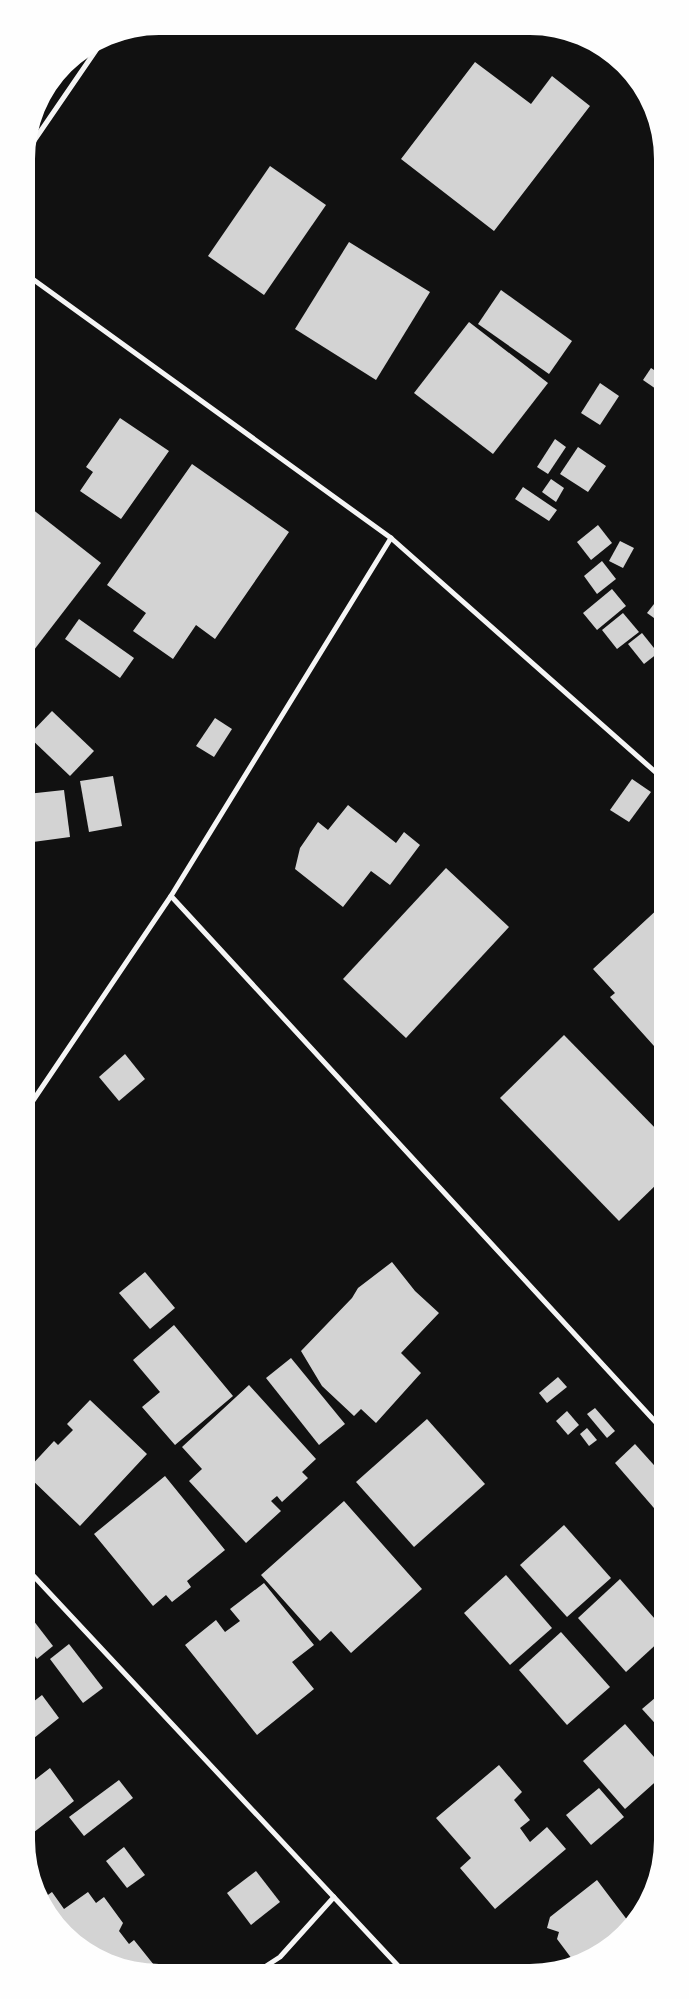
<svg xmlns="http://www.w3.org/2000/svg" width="689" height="1999" font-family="'Asap Condensed',sans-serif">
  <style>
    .building { fill: #d3d3d3 }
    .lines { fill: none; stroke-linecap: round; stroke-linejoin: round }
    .minor { stroke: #f5f5f5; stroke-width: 5 }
  </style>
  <rect width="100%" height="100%" fill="#111"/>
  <g class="building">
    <path d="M 420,28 L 434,28 L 430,34 Z"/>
    <path d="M 475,62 L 531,104 L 552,76 L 590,106 L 494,231 L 401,159 Z"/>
    <path d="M 270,166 L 326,205 L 264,295 L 208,256 Z"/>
    <path d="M 349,242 L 430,292 L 376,380 L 295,329 Z"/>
    <path d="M 501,290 L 572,341 L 549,374 L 478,324 Z"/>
    <path d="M 469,322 L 548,383 L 493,454 L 414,393 Z"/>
    <path d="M 651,368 L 660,374 L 660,382 L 656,389 L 643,380 Z"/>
    <path d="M 600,383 L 619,396 L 600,425 L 581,413 Z"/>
    <path d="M 120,418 L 169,451 L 121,519 L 80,491 L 93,472 L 86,467 Z"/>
    <path d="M 555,439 L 566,447 L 548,474 L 537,467 Z"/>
    <path d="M 578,447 L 606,466 L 588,492 L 560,474 Z"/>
    <path d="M 192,464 L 289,532 L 215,639 L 196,625 L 173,659 L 133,631 L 146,613 L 107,585 Z"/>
    <path d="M 551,479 L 564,488 L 556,502 L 542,492 Z"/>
    <path d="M 523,487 L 557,510 L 549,521 L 515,499 Z"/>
    <path d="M 27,505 L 101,563 L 27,659 Z"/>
    <path d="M 598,525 L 612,543 L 591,560 L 577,542 Z"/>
    <path d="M 620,541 L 634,548 L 623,568 L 609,561 Z"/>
    <path d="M 602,561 L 616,579 L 597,594 L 584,576 Z"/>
    <path d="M 612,589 L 626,606 L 597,630 L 583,613 Z"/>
    <path d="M 661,595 L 661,623 L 647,613 Z"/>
    <path d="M 623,613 L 639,632 L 617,649 L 602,630 Z"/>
    <path d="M 79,619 L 134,658 L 120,678 L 65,639 Z"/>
    <path d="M 642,633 L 658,653 L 644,664 L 628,644 Z"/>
    <path d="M 52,711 L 94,751 L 70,776 L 28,736 Z"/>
    <path d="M 215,718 L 232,729 L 214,757 L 196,746 Z"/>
    <path d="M 113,776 L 122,826 L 89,832 L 80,781 Z"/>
    <path d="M 632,779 L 651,792 L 629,822 L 610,810 Z"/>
    <path d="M 64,790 L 70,837 L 33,842 L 27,794 Z"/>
    <path d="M 348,805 L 396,843 L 404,832 L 420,845 L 390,885 L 371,871 L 343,907 L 295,869 L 300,848 L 318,822 L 328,830 Z"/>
    <path d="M 446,868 L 509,927 L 406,1038 L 343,979 Z"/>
    <path d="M 661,906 L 661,1045 L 659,1042 L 654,1046 L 610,997 L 615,993 L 593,969 Z"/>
    <path d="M 564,1035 L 662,1135 L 662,1179 L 619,1221 L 500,1098 Z"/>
    <path d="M 125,1054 L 145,1079 L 119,1101 L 99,1077 Z"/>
    <path d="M 392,1262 L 415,1291 L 439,1313 L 401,1353 L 421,1373 L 376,1423 L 361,1409 L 354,1416 L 322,1386 L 301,1351 L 352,1298 L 358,1288 Z"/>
    <path d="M 145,1272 L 175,1308 L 150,1329 L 119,1293 Z"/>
    <path d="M 174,1325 L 233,1396 L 175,1445 L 142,1407 L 160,1392 L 133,1360 Z"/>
    <path d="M 291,1358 L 345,1424 L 319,1445 L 266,1378 Z"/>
    <path d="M 558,1377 L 567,1387 L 547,1403 L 539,1393 Z"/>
    <path d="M 249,1385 L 316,1459 L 302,1472 L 308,1478 L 282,1502 L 277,1496 L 271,1501 L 281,1511 L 246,1543 L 189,1481 L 202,1469 L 182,1447 Z"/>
    <path d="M 90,1400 L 147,1454 L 80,1526 L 28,1476 L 28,1469 L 54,1441 L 58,1445 L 73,1430 L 67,1424 Z"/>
    <path d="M 595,1408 L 615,1431 L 607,1438 L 587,1414 Z"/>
    <path d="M 567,1411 L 579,1425 L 568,1435 L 556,1421 Z"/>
    <path d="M 427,1419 L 485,1484 L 414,1547 L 356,1482 Z"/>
    <path d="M 587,1428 L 597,1440 L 589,1446 L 580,1434 Z"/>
    <path d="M 635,1444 L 662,1474 L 662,1513 L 660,1515 L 615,1463 Z"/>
    <path d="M 165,1476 L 225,1550 L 187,1581 L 191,1587 L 172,1602 L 166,1595 L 153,1606 L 94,1534 Z"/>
    <path d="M 344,1501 L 422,1589 L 351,1653 L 331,1631 L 320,1641 L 261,1575 Z"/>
    <path d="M 564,1525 L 611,1578 L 567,1617 L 520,1565 Z"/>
    <path d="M 506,1575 L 552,1628 L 510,1665 L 464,1613 Z"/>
    <path d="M 620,1579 L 662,1627 L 662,1639 L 626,1672 L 578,1618 Z"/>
    <path d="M 264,1583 L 314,1645 L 292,1662 L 314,1689 L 257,1735 L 185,1645 L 216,1620 L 225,1632 L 240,1621 L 230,1609 Z"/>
    <path d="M 33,1620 L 53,1646 L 37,1659 L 29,1648 L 29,1624 Z"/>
    <path d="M 561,1632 L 610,1687 L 567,1725 L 519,1670 Z"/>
    <path d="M 69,1644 L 103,1688 L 83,1703 L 50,1659 Z"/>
    <path d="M 662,1692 L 662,1731 L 642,1709 Z"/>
    <path d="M 42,1695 L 59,1718 L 29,1742 L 29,1705 Z"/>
    <path d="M 625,1724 L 662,1766 L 662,1776 L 625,1809 L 583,1761 Z"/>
    <path d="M 499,1765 L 522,1792 L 514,1800 L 530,1820 L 520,1828 L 530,1842 L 547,1827 L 566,1849 L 495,1909 L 460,1868 L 471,1858 L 436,1818 Z"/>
    <path d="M 50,1768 L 74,1801 L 29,1836 L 29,1777 L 32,1782 Z"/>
    <path d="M 119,1780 L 133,1798 L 84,1836 L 69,1817 Z"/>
    <path d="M 599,1788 L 624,1817 L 591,1845 L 566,1815 Z"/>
    <path d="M 124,1847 L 145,1875 L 127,1888 L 106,1861 Z"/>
    <path d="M 256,1871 L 280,1902 L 251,1925 L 227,1893 Z"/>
    <path d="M 597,1880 L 631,1925 L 597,1955 L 575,1963 L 557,1939 L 559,1932 L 547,1928 L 550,1917 Z"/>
    <path d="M 52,1892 L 64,1909 L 88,1892 L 96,1903 L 104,1897 L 123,1923 L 119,1931 L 129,1944 L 134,1940 L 158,1970 L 133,1970 L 65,1934 L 45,1897 Z"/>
  </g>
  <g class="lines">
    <g class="minor">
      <path d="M 27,151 L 103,40"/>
      <path d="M 27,275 L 391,538 L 661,777"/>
      <path d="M 171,896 L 662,1429"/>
      <path d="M 28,1108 L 171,896 L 391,538"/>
      <path d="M 28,1570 L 402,1970"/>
      <path d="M 260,1970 L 280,1957 L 334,1897"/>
    </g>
  </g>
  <path d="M0 0H689V1999H0ZM159 35H530A124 124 0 0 1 654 159V1840A124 124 0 0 1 530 1964H159A124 124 0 0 1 35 1840V159A124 124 0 0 1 159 35Z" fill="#fefefe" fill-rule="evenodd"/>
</svg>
